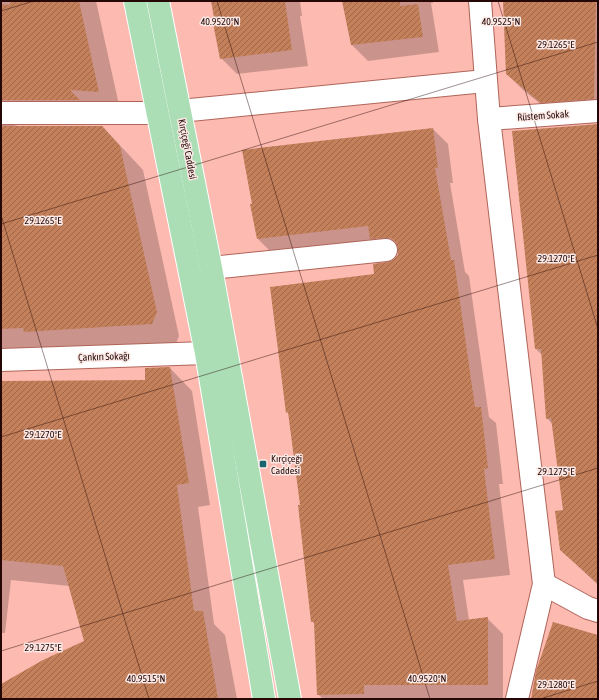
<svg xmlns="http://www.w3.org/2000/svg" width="599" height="700" font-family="'Asap Condensed',sans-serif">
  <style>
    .shadow { fill: #0003 }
    .building { fill: url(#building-hatch) }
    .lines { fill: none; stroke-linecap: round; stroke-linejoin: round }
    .minor-casing { stroke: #b0655a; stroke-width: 24 }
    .major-casing { stroke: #fff; stroke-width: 24 }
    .minor { stroke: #fff; stroke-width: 22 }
    .major { stroke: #acdeb5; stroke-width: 22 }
    .ticks { fill: none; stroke: #250806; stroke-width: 1; stroke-opacity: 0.45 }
    .poi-dot { fill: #17646e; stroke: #fbe9e6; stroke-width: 1.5 }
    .labels { text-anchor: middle; stroke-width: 3; stroke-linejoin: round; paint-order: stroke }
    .street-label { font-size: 10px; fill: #250806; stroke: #fbe9e6 }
    .poi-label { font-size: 10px; fill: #250806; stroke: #fbe9e6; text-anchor: start }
    .ticks-label { font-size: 10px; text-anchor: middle; fill: #250806; stroke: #fbe9e6; stroke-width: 3; stroke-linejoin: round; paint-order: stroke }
  </style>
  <defs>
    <pattern id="building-hatch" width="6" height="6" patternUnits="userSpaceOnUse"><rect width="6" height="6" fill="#c4805b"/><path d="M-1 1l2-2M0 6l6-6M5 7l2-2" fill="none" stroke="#9f6749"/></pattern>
  </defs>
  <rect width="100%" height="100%" fill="#fdbab0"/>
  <g class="shadow">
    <path d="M 1,1 L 96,1 L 121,114 L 24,123 L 14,126 L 102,126 L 143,170 L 179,336 L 175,346 L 1,352 Z"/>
    <path d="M 212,1 L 300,1 L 302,16 L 300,16 L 308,66 L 237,74 L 221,58 Z"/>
    <path d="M 346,1 L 433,1 L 433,3 L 431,3 L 439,52 L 368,61 L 352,45 Z"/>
    <path d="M 504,1 L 598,1 L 598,115 L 558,118 L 523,90 L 507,74 Z"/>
    <path d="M 598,125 L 598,585 L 561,550 L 564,511 L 553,425 L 547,418 L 542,355 L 536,349 L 513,132 Z"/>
    <path d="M 433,129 L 448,144 L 453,183 L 450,183 L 465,272 L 469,276 L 489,417 L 496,423 L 503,484 L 499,484 L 510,575 L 463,580 L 469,620 L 488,619 L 503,634 L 503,699 L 323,699 L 318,694 L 315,625 L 312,621 L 301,506 L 290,415 L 287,412 L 375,275 L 394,261 L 399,253 L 386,254 L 273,254 L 258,239 Z"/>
    <path d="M 170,368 L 192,391 L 210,505 L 198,507 L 214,624 L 225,635 L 237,699 L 1,699 L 1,685 L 85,641 L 69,586 L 11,580 L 5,633 L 1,633 L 1,382 L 146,381 Z"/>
  </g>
  <g class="building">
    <path d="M 11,1 L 79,1 L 99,92 L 70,90 L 80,100 L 1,100 L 1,4 L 9,5 Z"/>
    <path d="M 211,1 L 285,1 L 292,50 L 220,59 L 213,23 L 215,23 Z"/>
    <path d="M 342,1 L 400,1 L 400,6 L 418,4 L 423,37 L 351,45 Z"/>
    <path d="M 503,1 L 596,1 L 594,99 L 541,103 L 506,74 Z"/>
    <path d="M 598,124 L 598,584 L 560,550 L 555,511 L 563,510 L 551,418 L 546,419 L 541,349 L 535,349 L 512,131 Z"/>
    <path d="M 1,126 L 102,126 L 120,146 L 157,312 L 152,324 L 24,332 L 23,328 L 1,329 Z"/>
    <path d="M 433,128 L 438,168 L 435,168 L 451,260 L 454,260 L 475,407 L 481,407 L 488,468 L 484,469 L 495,559 L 448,565 L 457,621 L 488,617 L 488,685 L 364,685 L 364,694 L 317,695 L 314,622 L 311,622 L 298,505 L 300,505 L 288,412 L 286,413 L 270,287 L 374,274 L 373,264 L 387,262 L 393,260 L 398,255 L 398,248 L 396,242 L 391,238 L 385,238 L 370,239 L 368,226 L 257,239 L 250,204 L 252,204 L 242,150 Z"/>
    <path d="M 170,367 L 189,483 L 177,485 L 194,611 L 203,611 L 218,699 L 1,699 L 1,684 L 43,660 L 84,641 L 63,566 L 1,560 L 1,381 L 145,380 L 145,368 Z"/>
    <path d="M 553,622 L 598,635 L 598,699 L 531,699 L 536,671 Z"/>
  </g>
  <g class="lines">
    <defs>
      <g id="minor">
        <path d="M 480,1 L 489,119 L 544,584 L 517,699"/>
        <path d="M 180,111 L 485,81"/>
        <path d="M 1,113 L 159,113"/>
        <path d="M 489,119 L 598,111"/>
        <path d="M 211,268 L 386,250"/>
        <path d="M 1,360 L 206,353"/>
        <path d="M 544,584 L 588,608 L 598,611"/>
      </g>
      <g id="major">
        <path d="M 135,1 L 206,353 L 264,699"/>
        <path d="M 158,1 L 211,268 L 290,699"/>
      </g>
    </defs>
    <use href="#minor" class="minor-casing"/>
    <use href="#major" class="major-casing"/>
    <use href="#minor" class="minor"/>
    <use href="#major" class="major"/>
  </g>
  <path class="ticks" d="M 217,1 L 430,699M 498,1 L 598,329M 1,11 L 34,1M 1,215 L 149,699M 1,224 L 598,42M 1,437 L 598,255M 1,651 L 598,468M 540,699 L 598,681"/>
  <rect class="poi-dot" x="259" y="460" width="8" height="8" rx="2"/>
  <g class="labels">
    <g class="street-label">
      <text transform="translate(543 115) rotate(-4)" y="4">Rüstem Sokak</text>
      <text transform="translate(188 149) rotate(79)" y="4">Kırçiçeği Caddesi</text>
      <text transform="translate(104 356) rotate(-2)" y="4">Çankırı Sokağı</text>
    </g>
    <g class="poi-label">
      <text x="271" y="462">Kırçiçeği<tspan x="271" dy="12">Caddesi</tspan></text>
    </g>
  </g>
  <g class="ticks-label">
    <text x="220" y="25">40.9520°N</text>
    <text x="501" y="25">40.9525°N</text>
    <text x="556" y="48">29.1265°E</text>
    <text x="43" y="224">29.1265°E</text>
    <text x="556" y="262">29.1270°E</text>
    <text x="43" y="438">29.1270°E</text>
    <text x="556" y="475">29.1275°E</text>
    <text x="43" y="651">29.1275°E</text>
    <text x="146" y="682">40.9515°N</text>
    <text x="427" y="682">40.9520°N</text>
    <text x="556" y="688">29.1280°E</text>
  </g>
  <rect width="599" height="700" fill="none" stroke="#250806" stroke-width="4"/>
</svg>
